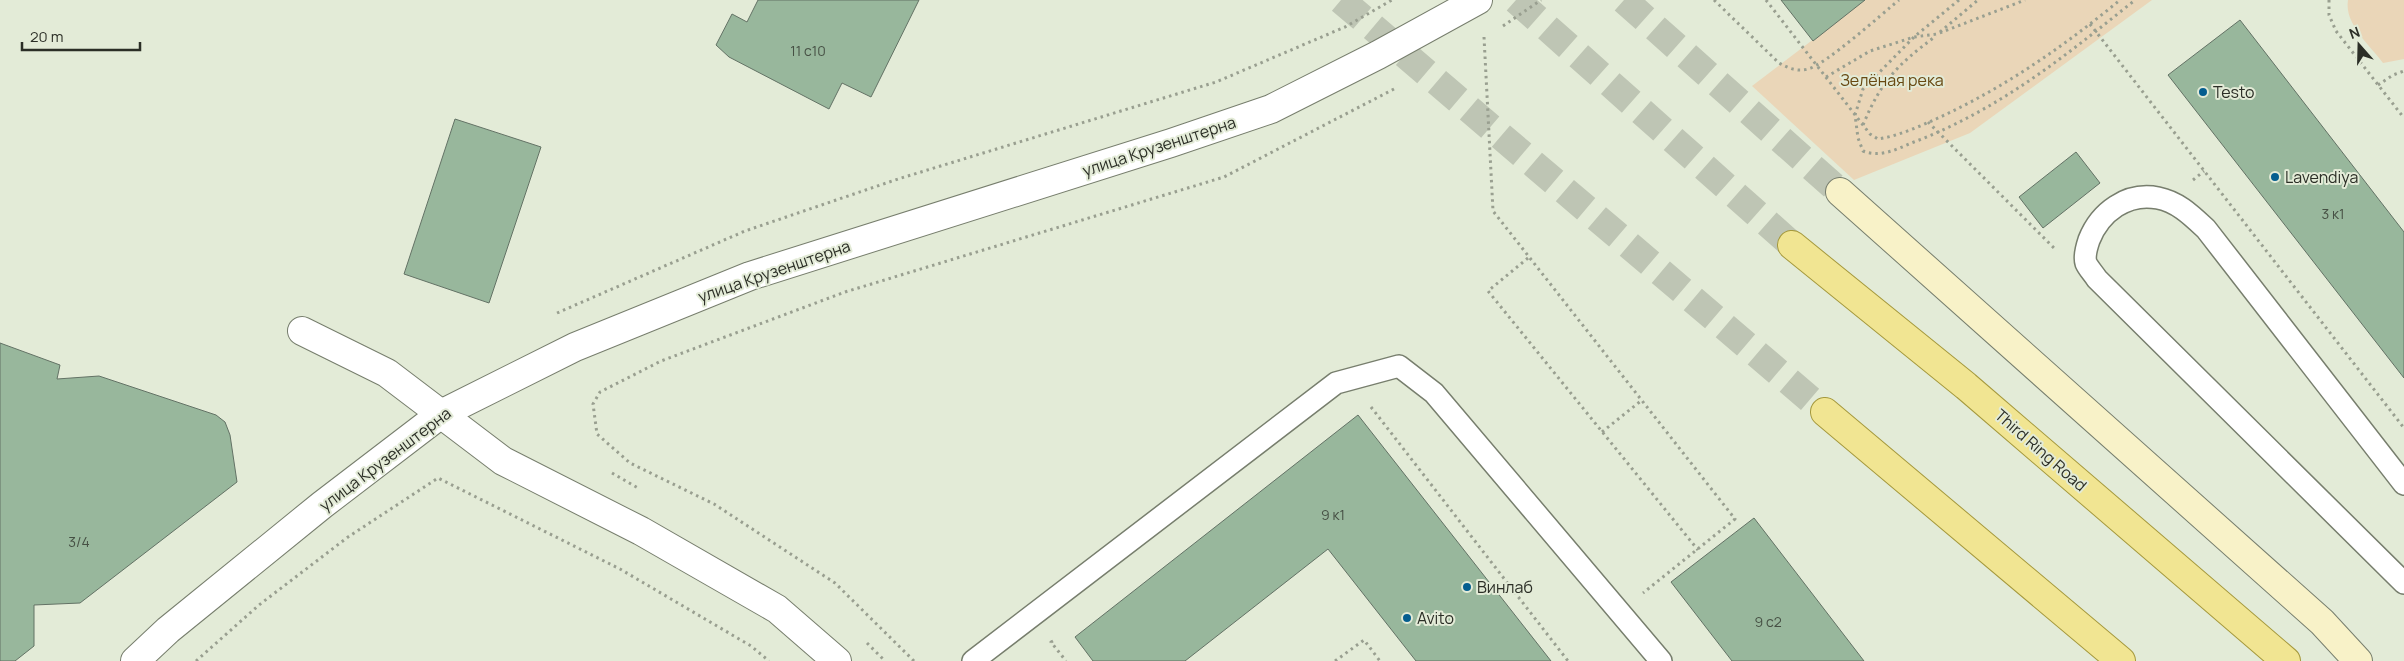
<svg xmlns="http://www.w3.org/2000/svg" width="2404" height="661" font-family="Manrope,sans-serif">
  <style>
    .green { fill: #ead6b8 }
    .building { fill: #98b79c; stroke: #637265 }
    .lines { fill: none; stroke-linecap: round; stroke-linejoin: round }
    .secondary-tunnel { stroke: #bec5b4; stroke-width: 28; stroke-dasharray: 28 14; stroke-linecap: butt }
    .primary-tunnel { stroke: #bec5b4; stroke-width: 28; stroke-dasharray: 28 14; stroke-linecap: butt }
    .lane-casing { stroke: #777e6d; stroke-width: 24 }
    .street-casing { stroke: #777e6d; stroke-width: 30 }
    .secondary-casing { stroke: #777e6d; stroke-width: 30 }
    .primary-casing { stroke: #a5993d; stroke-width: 30 }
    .path { stroke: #999f90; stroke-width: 3; stroke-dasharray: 2.5 4; stroke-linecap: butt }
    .lane { stroke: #fff; stroke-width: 21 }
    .street { stroke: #fff; stroke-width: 28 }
    .secondary { stroke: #f8f2c8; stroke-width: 28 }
    .primary { stroke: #f1e592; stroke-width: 28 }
    .poi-dot { fill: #045e8f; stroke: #e3ebd7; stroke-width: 2 }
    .labels { text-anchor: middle; stroke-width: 4; stroke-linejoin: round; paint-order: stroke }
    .number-label { font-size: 14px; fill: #465044 }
    .park-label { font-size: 16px; fill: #684912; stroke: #e3ebd7 }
    .poi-label { font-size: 16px; fill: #2b2e26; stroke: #e3ebd7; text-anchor: start }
    .street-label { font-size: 16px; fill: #2b2e26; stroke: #e3ebd7 }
  </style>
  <rect width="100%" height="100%" fill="#e3ebd7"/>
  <g class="green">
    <path d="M 1865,0 L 2152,0 L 1970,133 L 1854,180 L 1752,86 Z"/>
    <path d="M 2348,0 L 2404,0 L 2404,59 L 2383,63 C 2370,45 2344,24 2348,0 Z"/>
  </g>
  <g class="building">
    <path d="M 758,0 L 919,0 L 871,97 L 842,83 L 829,109 L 729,57 L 716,45 L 732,14 L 747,22 Z"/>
    <path d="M 1781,0 L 1865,0 L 1813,41 Z"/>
    <path d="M 2240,20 L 2404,232 L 2404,378 L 2168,75 Z"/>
    <path d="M 455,119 L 541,147 L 489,303 L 404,274 Z"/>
    <path d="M 2076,152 L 2100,183 L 2043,228 L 2019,197 Z"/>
    <path d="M 0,343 L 60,365 L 57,379 L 99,376 L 216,415 L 225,422 L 230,435 L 237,482 L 80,603 L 34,605 L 34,646 L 15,661 L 0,661 Z"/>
    <path d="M 1358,415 L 1551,661 L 1416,661 L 1328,549 L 1185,661 L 1093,661 L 1075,637 Z"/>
    <path d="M 1754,518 L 1864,661 L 1732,661 L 1671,582 Z"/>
  </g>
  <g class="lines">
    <path class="secondary-tunnel" d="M 1624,0 L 1840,192"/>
    <g class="primary-tunnel">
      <path d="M 1341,0 L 1825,412"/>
      <path d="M 1516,0 L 1792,245"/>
    </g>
    <defs>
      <g id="lane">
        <path d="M 2404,484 L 2206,229 C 2191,215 2178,202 2158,198 C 2127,192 2100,212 2089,240 C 2087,246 2084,257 2086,263 C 2088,268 2094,274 2097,279 L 2404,583"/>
        <path d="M 973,661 L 1336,383 L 1399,366 L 1434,393 L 1661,661"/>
      </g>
      <g id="street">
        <path d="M 302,331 L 387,373 L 503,461 L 641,531 L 777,609 L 837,661"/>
        <path d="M 135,661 L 168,630 L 322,505 L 441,414 L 575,347 L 750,276 L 1171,143 L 1271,109 L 1378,55 L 1478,0"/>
      </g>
      <path id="secondary" d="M 1840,192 L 2322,622 L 2358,661"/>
      <g id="primary">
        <path d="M 1792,245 L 1966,386 L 2286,661"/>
        <path d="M 1825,412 L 2121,661"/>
      </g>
    </defs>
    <use href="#lane" class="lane-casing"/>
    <use href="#street" class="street-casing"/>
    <use href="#secondary" class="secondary-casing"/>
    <use href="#primary" class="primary-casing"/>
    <g class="path">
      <path d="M 1714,0 L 1779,63 C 1788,68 1797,72 1808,69 C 1825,65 1882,14 1899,0"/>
      <path d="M 1766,0 L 1870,134 L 1878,139 C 1898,136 1918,127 1936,119 C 2004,88 2063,47 2120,0"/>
      <path d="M 1959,0 L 1914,37 L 1863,89 L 1855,115 L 1858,138 L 1863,151 C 1881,158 1897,149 1914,142 C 2000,109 2064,57 2135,0"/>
      <path d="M 2329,0 L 2329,15 L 2336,31 L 2404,118"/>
      <path d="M 2090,24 L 2404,428"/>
      <path d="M 1503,26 L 1541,0"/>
      <path d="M 1940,32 L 1978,0"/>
      <path d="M 1484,37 L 1493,211 L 1735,519 L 1643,593"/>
      <path d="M 1826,77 L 1870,51 L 1914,37 L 1937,34 L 2025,0"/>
      <path d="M 2378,85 L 2393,75 L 2404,71"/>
      <path d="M 1928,122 L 2055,249"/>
      <path d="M 1863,125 C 1881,81 1898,64 1936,36"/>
      <path d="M 2193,180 L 2204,171"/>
      <path d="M 1528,258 L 1488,291 L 1698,550"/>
      <path d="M 557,313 L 745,231 L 898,179 L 1216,82 L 1345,27 L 1392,0"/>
      <path d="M 1371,407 L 1568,661"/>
      <path d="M 1602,432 L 1642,400"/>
      <path d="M 612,473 L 638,488"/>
      <path d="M 1053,641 L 1051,642 L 1066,661"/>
      <path d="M 867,643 L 885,661"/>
      <path d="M 196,661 L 259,605 L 348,537 L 438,478 L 620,569 L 751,646 L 769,661"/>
      <path d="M 914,661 L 835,583 L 714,504 L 630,463 L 597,434 L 593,404 L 600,392 L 661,361 L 845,292 L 1224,177 L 1394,89"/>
      <path d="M 1335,661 L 1364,640 L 1380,661"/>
    </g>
    <use href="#lane" class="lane"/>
    <use href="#street" class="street"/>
    <use href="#secondary" class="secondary"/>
    <use href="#primary" class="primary"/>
  </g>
  <g class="poi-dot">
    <circle cx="2203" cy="92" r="5"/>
    <circle cx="2275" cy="177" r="5"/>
    <circle cx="1467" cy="587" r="5"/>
    <circle cx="1407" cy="618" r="5"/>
  </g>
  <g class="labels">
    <g class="number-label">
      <text x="808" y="56">11 с10</text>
      <text x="2333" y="219">3 к1</text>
      <text x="1333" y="520">9 к1</text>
      <text x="79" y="547">3/4</text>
      <text x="1768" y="627">9 с2</text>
    </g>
    <g class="park-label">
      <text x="1892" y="86">Зелёная река</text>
    </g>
    <g class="poi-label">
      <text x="2213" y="98">Testo</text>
      <text x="2285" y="183">Lavendiya</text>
      <text x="1477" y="593">Винлаб</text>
      <text x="1417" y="624">Avito</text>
    </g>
    <g class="street-label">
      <text transform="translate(1159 146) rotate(-18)" y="6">улица Крузенштерна</text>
      <text transform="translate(774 271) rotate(-19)" y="6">улица Крузенштерна</text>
      <text transform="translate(2041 450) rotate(41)" y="6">Third Ring Road</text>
      <text transform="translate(385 459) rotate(-37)" y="6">улица Крузенштерна</text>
    </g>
  </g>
  <g transform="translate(2359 45) rotate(340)" stroke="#e3ebd7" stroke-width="4" paint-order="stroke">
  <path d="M0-4L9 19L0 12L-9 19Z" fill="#2b2e26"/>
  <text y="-8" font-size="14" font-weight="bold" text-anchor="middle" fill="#2b2e26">N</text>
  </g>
  <path d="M22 42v8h118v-8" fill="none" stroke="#2b2e26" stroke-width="2.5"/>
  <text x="30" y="42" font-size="15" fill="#2b2e26" stroke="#e3ebd7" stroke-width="4" paint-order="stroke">20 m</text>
</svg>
